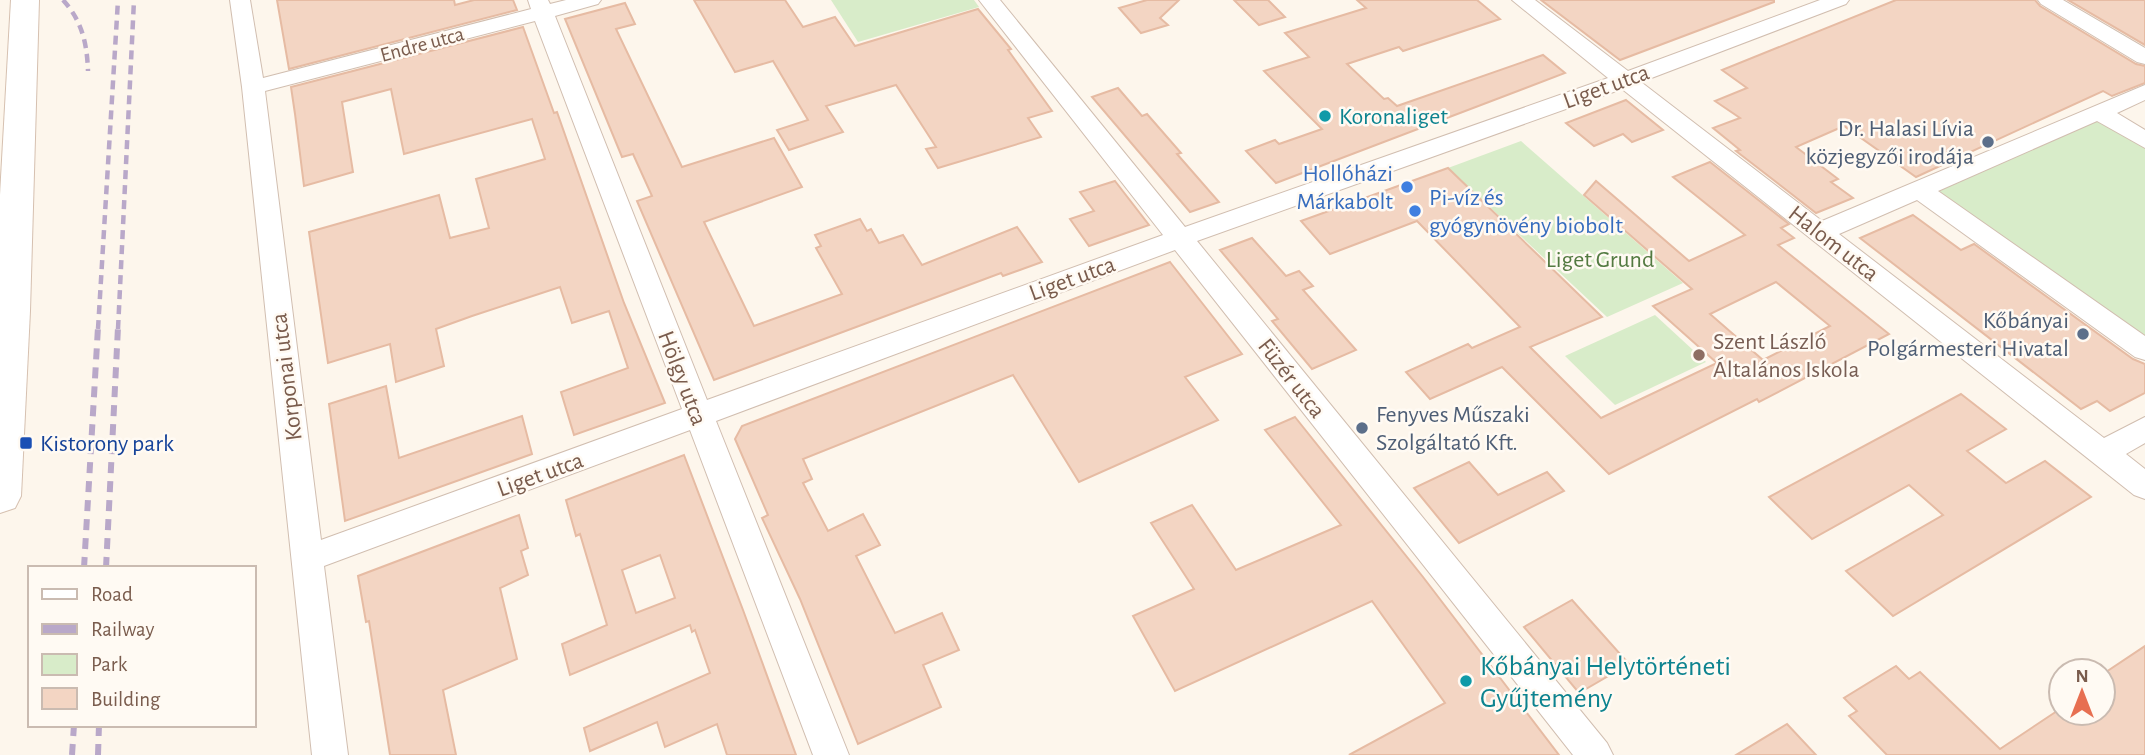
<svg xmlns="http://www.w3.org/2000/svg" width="2145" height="755" font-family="'Alegreya Sans',sans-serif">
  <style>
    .green { fill: #d8ecc9 }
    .building { fill: #f3d5c3; stroke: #e6bba3; stroke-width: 2; fill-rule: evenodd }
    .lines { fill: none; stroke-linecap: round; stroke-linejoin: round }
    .street-casing { stroke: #d1beb0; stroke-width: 2 }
    .secondary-casing { stroke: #d6c0b0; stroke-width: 2 }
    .street { fill: #fff; fill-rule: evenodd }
    .secondary { fill: #fff; fill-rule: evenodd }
    .rail-far1 { stroke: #b9a8c9; stroke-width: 4.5; stroke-dasharray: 9 6; stroke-linecap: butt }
    .rail { stroke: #b9a8c9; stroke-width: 6; stroke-dasharray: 11 8; stroke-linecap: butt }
    .culture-dot { fill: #0f9aa8; stroke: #fffaf3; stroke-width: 2.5 }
    .service-dot { fill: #5c6f8a; stroke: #fffaf3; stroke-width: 2.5 }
    .shop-dot { fill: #3f7fe0; stroke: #fffaf3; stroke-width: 2.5 }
    .education-dot { fill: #8d6e63; stroke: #fffaf3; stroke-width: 2.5 }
    .transit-dot { fill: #1a4fb4; stroke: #fffaf3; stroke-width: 2.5 }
    .labels { text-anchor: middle; stroke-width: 5; stroke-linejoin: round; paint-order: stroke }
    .far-street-label { font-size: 21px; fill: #7a5c4d; stroke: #fffaf3 }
    .street-label { font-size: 24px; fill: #7a5c4d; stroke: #fffaf3 }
    .culture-label { font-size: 24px; fill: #0d838f; stroke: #fffaf3; text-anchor: start }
    .service-label { font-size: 24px; fill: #4e5e75; stroke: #fffaf3; text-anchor: end }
    .shop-label { font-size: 24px; fill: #366cbe; stroke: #fffaf3; text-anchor: end }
    .park-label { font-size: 24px; fill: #537a41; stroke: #fffaf3 }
    .education-label { font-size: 24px; fill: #785e54; stroke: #fffaf3; text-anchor: start }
    .transit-label { font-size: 24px; fill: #164399; stroke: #fffaf3; text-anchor: start }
    .near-culture-label { font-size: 28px; fill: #0d838f; stroke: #fffaf3; text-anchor: start }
  </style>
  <rect width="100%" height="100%" fill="#fdf6ec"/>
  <g class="green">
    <path d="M 831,0 L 974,0 L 979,7 L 858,42 Z"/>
    <path d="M 2100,113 L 2145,140 L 2145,350 L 1920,190 Z"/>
    <path d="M 1521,141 L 1683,283 L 1607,317 L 1448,168 Z"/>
    <path d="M 1655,315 L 1706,362 L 1615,405 L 1565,356 Z"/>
  </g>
  <g class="building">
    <path d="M 277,0 L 454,0 L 455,5 L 474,0 L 513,0 L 517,10 L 289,69 Z"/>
    <path d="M 694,0 L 785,0 L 803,27 L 835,17 L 855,46 L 978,9 L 1011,49 L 1008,50 L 1052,111 L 1028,118 L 1041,137 L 938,168 L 926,149 L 936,147 L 896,85 L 826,106 L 843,132 L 789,150 L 777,130 L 808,120 L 773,61 L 735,72 Z"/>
    <path d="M 1147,0 L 1179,0 L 1160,18 L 1168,25 L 1141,33 L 1119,8 Z"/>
    <path d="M 1234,0 L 1268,0 L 1285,17 L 1259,25 Z"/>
    <path d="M 1357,0 L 1477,0 L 1500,19 L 1403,51 L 1399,47 L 1347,64 L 1384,99 L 1388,98 L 1397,106 L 1543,55 L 1565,73 L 1276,183 L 1246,151 L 1275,140 L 1279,144 L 1322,129 L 1264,71 L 1309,57 L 1285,33 L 1366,8 Z"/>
    <path d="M 1541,0 L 1774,0 L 1774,2 L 1620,60 Z"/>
    <path d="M 1896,0 L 2035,0 L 2040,6 L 2136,64 L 2145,66 L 2145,83 L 2112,96 L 2103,91 L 1916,177 L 1844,126 L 1796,147 L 1838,179 L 1831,182 L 1853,198 L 1816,213 L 1736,151 L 1740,150 L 1713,128 L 1740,118 L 1715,101 L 1747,88 L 1722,70 Z"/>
    <path d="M 2068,0 L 2145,0 L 2145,45 Z"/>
    <path d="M 625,3 L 635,24 L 616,29 L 682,167 L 774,138 L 802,187 L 704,222 L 754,326 L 842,294 L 816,248 L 821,246 L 815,235 L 860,219 L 867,231 L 871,229 L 879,243 L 903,235 L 922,265 L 1017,227 L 1042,262 L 1003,276 L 1001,273 L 714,380 L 637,201 L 652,196 L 633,154 L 622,157 L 565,19 Z"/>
    <path d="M 523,27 L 554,113 L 557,112 L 624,303 L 665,403 L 574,435 L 561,392 L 628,368 L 609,311 L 572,323 L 560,287 L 472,316 L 436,329 L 444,366 L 396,382 L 390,344 L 328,363 L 309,232 L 439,195 L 450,238 L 489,228 L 476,179 L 545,159 L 532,119 L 404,154 L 391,89 L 342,102 L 353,172 L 304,186 L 295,114 L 291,87 Z"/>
    <path d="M 1118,88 L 1142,116 L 1147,114 L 1181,153 L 1177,154 L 1219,202 L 1190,212 L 1092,97 Z"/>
    <path d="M 1626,100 L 1663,130 L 1632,142 L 1623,134 L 1594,146 L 1566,123 Z"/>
    <path d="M 1710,162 L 1789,224 L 1781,228 L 1794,238 L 1778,245 L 1889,334 L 1759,402 L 1757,399 L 1609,474 L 1502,367 L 1430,399 L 1406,372 L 1468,344 L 1472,348 L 1520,327 L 1417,221 L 1330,254 L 1301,221 L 1448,168 L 1602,317 L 1530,347 L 1601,418 L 1717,363 L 1653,306 L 1692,289 L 1584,195 L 1596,181 L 1689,261 L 1745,235 L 1673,177 ZM 1776,282 L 1830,326 L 1763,360 L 1710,314 Z"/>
    <path d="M 1115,181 L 1149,225 L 1089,246 L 1070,219 L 1094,211 L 1080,192 Z"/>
    <path d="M 1913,215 L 1961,250 L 1974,244 L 2133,359 L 2145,364 L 2145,393 L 2110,411 L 2097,401 L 2081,409 L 1860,238 Z"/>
    <path d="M 1252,238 L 1286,276 L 1299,271 L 1313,286 L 1303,290 L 1356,350 L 1312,369 L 1272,321 L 1278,319 L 1220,250 Z"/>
    <path d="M 1170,262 L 1242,354 L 1185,377 L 1218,420 L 1079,482 L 1013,375 L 803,459 L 812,479 L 803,483 L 828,531 L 863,514 L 880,545 L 856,556 L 895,633 L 942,613 L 959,650 L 923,665 L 941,707 L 858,744 L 800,599 L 762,518 L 768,515 L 735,439 L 742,426 Z"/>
    <path d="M 386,386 L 399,458 L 522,416 L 532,454 L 345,521 L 329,404 Z"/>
    <path d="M 1961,394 L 2006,429 L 1967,451 L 2006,483 L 2045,461 L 2091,497 L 1893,616 L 1846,571 L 1943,515 L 1909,485 L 1812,539 L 1769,497 Z"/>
    <path d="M 1295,417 L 1423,577 L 1559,755 L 1349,755 L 1445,703 L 1372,601 L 1175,691 L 1133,616 L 1194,589 L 1151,523 L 1192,505 L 1236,570 L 1341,525 L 1265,430 Z"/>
    <path d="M 684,455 L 743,610 L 796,755 L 727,755 L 717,724 L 665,747 L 657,722 L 590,751 L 584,728 L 710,673 L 695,630 L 692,632 L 690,625 L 570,675 L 562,644 L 607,625 L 580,534 L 576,536 L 566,500 ZM 660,555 L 675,598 L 636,613 L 622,570 Z"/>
    <path d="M 1469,462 L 1498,495 L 1547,472 L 1564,491 L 1459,543 L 1414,488 Z"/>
    <path d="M 519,515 L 528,548 L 521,551 L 528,575 L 500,588 L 517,659 L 443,690 L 456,755 L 390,755 L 369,621 L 366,622 L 358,576 Z"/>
    <path d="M 1572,600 L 1629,664 L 1579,693 L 1524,627 Z"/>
    <path d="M 2145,646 L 2145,755 L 1887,755 L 1849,716 L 1857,711 L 1844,698 L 1896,666 L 1909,679 L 1920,672 L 2000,749 L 2060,709 L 2061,713 L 2103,713 L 2103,674 Z"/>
    <path d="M 1787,724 L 1816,755 L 1736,755 Z"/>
  </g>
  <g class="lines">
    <defs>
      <g id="street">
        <path d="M 230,0 L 250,0 L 263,78 L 531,9 L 528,0 L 548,0 L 550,4 L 566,0 L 601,0 L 598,4 L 555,16 L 707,400 L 1163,235 L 979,0 L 1000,0 L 1185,227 L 1608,78 L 1512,0 L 1535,0 L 1628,71 L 1820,0 L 1849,0 L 1846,4 L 1641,82 L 1822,221 L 2145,85 L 2145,100 L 2117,113 L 2145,130 L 2145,148 L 2097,121 L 1938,191 L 2145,336 L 2145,360 L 2135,357 L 1917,200 L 1839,234 L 2104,438 L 2145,417 L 2145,443 L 2126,454 L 2145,469 L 2145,499 L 2134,495 L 1622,89 L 1197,241 L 1607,743 L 1613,755 L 1573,755 L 1175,250 L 716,421 L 849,755 L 813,755 L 690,430 L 324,566 L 348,755 L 312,755 L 242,87 ZM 535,21 L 682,409 L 321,540 L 265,91 Z"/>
        <path d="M 2038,0 L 2063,0 L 2145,48 L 2145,64 L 2137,62 L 2041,4 Z"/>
      </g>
      <path id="secondary" d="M 11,0 L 39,0 L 30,311 L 21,496 L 15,508 L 0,513 L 0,195 Z"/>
    </defs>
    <use href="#street" class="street-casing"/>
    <use href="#secondary" class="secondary-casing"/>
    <use href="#street" class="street"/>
    <use href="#secondary" class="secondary"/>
    <g class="rail-far1">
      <path d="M 63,0 C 82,21 87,43 88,71"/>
      <path d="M 98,329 L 118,0"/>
      <path d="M 118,329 L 134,0"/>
    </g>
    <g class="rail">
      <path d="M 84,568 L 98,327"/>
      <path d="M 106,568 L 118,327"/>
      <path d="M 72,755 L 74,725"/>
      <path d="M 98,755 L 99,725"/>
    </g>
  </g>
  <g class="culture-dot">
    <circle cx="1325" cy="116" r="7"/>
    <circle cx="1466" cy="681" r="7"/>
  </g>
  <g class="service-dot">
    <circle cx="1988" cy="142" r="7"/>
    <circle cx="2083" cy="334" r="7"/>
    <circle cx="1362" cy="428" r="7"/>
  </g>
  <g class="shop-dot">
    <circle cx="1407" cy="187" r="7"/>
    <circle cx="1415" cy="211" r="7"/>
  </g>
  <circle class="education-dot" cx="1699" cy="355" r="7"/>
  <rect class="transit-dot" x="19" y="436" width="14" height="14" rx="3.5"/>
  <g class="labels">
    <g class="far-street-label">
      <text transform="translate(422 44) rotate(-15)" y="7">Endre utca</text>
    </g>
    <g class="street-label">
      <text transform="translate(1606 86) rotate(-20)" y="8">Liget utca</text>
      <text transform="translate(1834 243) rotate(38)" y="8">Halom utca</text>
      <text transform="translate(1072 278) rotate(-20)" y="8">Liget utca</text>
      <text transform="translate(286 377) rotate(-97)" y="8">Korponai utca</text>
      <text transform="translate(683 378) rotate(69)" y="8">Hölgy utca</text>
      <text transform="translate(1292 378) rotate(52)" y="8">Füzér utca</text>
      <text transform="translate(540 474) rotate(-20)" y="8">Liget utca</text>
    </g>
    <g class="culture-label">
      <text x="1339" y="124">Koronaliget</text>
    </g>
    <g class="service-label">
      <text x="1974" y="136">Dr. Halasi Lívia<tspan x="1974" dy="28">közjegyzői irodája</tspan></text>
      <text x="2069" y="328">Kőbányai<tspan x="2069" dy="28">Polgármesteri Hivatal</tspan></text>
      <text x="1376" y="422" text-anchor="start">Fenyves Műszaki<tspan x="1376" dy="28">Szolgáltató Kft.</tspan></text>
    </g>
    <g class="shop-label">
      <text x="1393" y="181">Hollóházi<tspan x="1393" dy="28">Márkabolt</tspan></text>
      <text x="1429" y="205" text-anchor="start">Pi-víz és<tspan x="1429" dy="28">gyógynövény biobolt</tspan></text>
    </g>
    <g class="park-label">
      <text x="1600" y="267">Liget Grund</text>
    </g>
    <g class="education-label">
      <text x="1713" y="349">Szent László<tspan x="1713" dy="28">Általános Iskola</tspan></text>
    </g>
    <g class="transit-label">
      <text x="40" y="451">Kistorony park</text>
    </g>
    <g class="near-culture-label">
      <text x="1480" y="675">Kőbányai Helytörténeti<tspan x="1480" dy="32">Gyűjtemény</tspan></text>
    </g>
  </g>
  <rect x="28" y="566" width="228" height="161" fill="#fffaf3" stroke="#cabbb1" stroke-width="2"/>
  <rect x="42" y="589" width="35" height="10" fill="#ffffff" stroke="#cabbb1" stroke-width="2"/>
  <text x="91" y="601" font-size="21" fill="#7a5c4d">Road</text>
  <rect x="42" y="624" width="35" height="10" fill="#b9a8c9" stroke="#cabbb1" stroke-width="2"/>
  <text x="91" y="636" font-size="21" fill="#7a5c4d">Railway</text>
  <rect x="42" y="654" width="35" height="21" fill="#d8ecc9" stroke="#cabbb1" stroke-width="2"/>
  <text x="91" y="671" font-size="21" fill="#7a5c4d">Park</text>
  <rect x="42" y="688" width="35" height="21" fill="#f3d5c3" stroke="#cabbb1" stroke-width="2"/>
  <text x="91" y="706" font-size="21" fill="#7a5c4d">Building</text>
  <g transform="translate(2082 692)"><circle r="33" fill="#fffaf3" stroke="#cabbb1" stroke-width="2"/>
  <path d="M0-5L12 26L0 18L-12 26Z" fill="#e76f51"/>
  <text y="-10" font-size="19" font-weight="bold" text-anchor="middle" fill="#7a5c4d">N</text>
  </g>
</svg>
